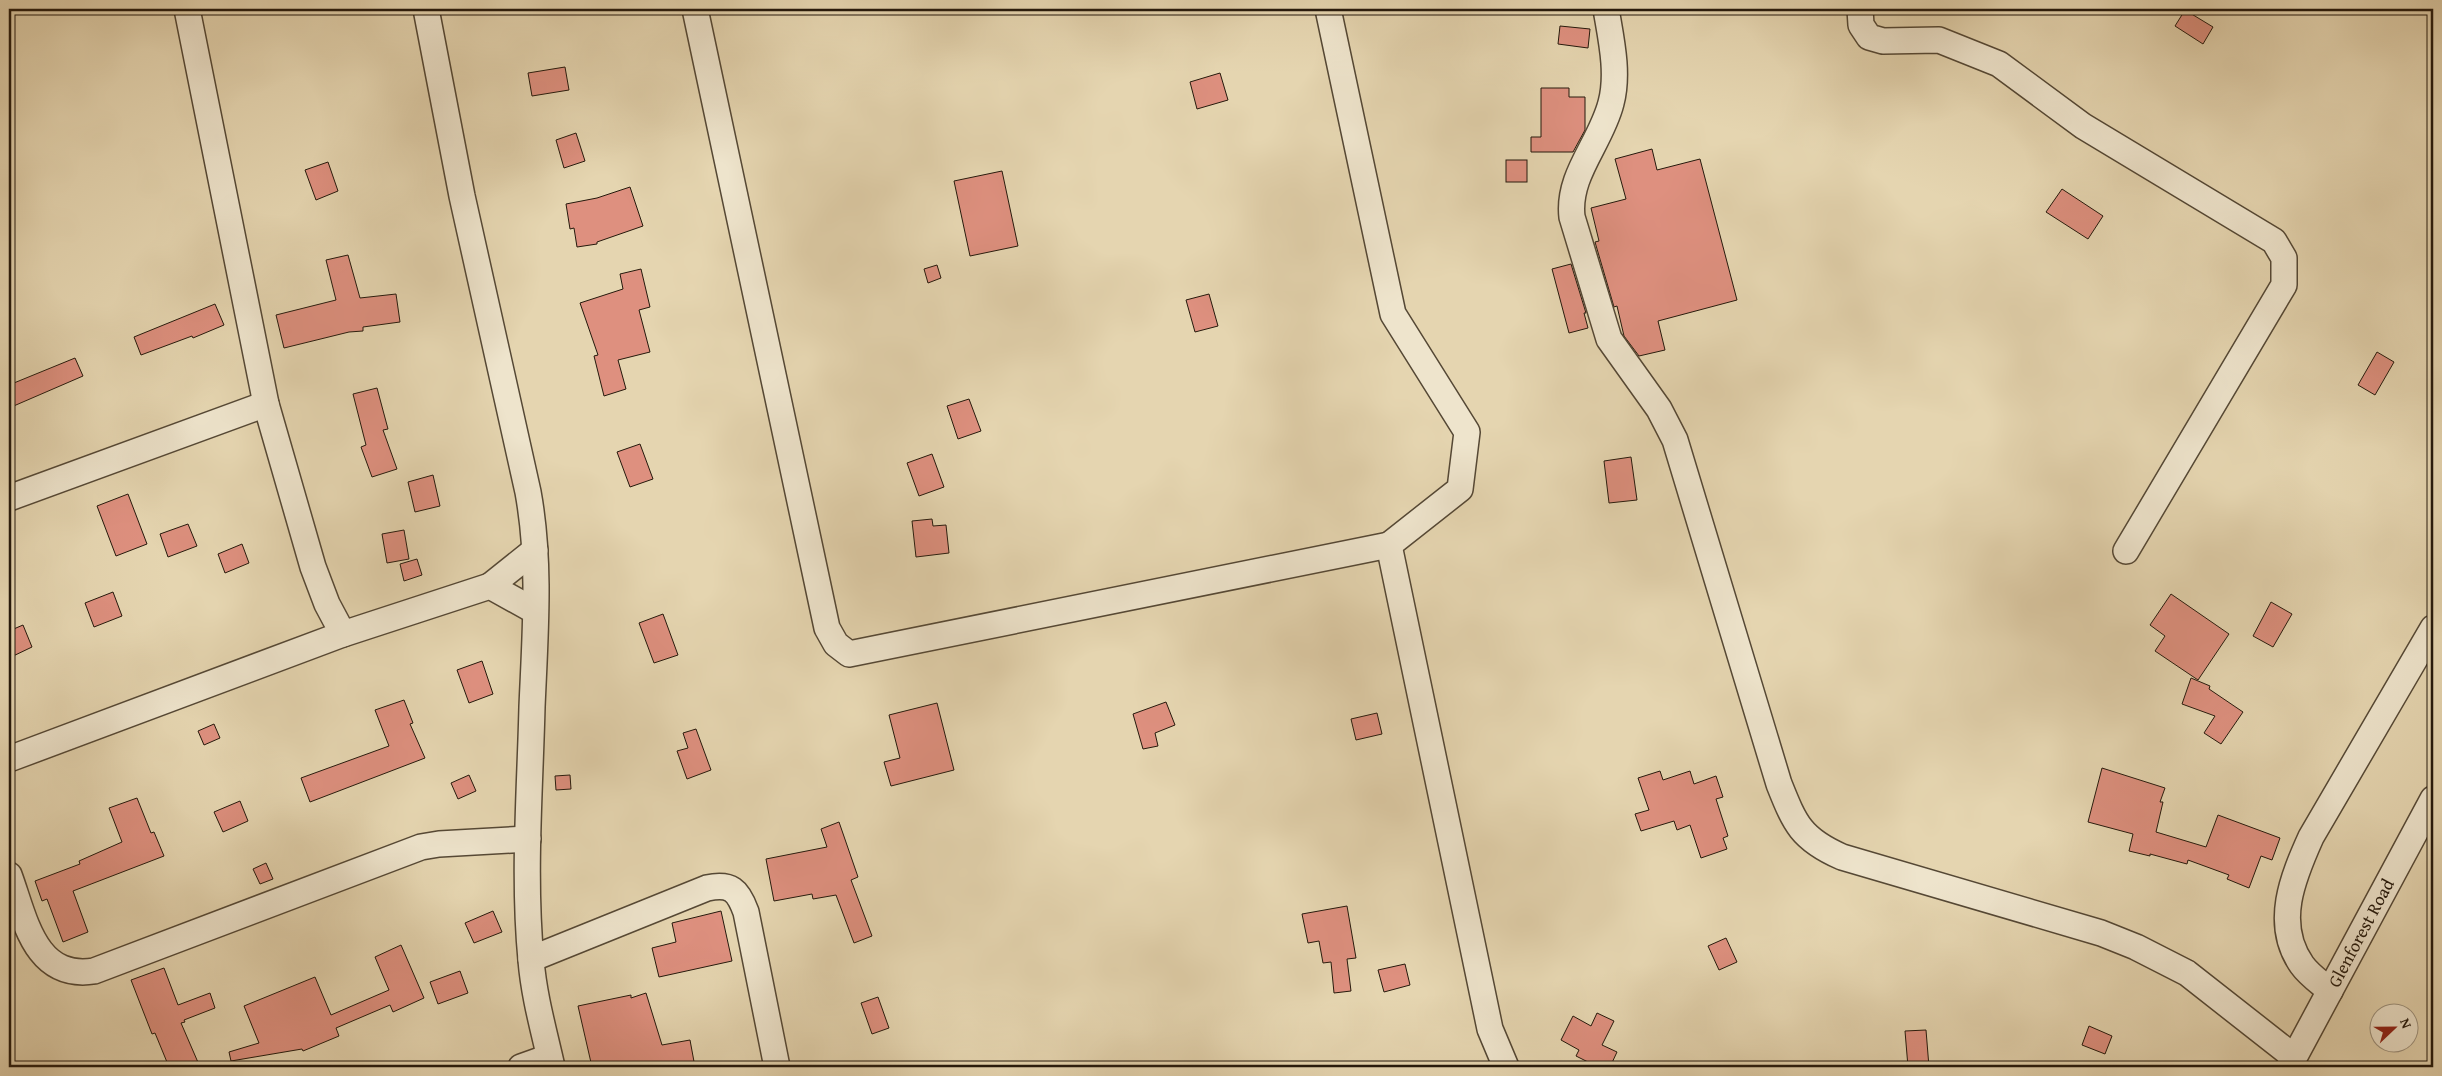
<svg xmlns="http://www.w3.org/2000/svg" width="2442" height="1076" font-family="'Gentium Book Plus',serif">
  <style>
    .building { fill: #de907f; stroke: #25190c }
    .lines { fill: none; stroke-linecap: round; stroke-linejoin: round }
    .minor-casing { stroke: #554835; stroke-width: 28 }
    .minor { stroke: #eee4cc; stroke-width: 25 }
    .labels { text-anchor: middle; stroke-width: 4.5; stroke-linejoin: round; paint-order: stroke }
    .street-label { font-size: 18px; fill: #25190c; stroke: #eee4cc }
  </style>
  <rect width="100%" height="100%" fill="#e5d5b0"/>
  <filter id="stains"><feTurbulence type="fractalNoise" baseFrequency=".004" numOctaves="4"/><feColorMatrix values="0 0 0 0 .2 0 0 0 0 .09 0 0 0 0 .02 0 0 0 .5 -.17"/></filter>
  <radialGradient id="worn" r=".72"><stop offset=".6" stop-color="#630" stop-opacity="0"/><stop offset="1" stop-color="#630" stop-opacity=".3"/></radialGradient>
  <g class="building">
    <path d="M 2185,10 L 2213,27 L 2203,44 L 2175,26 Z"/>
    <path d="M 1560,26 L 1590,29 L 1588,48 L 1558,44 Z"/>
    <path d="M 565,67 L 569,90 L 532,96 L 528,73 Z"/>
    <path d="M 1220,73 L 1228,100 L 1197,109 L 1190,82 Z"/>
    <path d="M 1541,88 L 1569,88 L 1569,97 L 1585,97 L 1585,130 L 1573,152 L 1531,152 L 1531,137 L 1541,137 Z"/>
    <path d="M 576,133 L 585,161 L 564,168 L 556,140 Z"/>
    <path d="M 1652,149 L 1657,170 L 1700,159 L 1737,300 L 1658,321 L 1665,350 L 1639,356 L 1624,336 L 1617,306 L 1614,307 L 1595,242 L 1599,241 L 1591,208 L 1626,199 L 1615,159 Z"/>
    <rect x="1506" y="160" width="21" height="22"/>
    <path d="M 328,162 L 338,191 L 316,200 L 305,170 Z"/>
    <path d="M 1002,171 L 1018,246 L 970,256 L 954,181 Z"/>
    <path d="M 630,187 L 643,226 L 597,242 L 597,244 L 577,247 L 574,228 L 570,229 L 566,204 L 597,198 Z"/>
    <path d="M 2062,189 L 2103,216 L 2088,239 L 2046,212 Z"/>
    <path d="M 348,255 L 360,298 L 396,294 L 400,322 L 363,327 L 363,331 L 349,332 L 284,348 L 276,315 L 336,300 L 326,260 Z"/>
    <path d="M 1571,264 L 1586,313 L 1584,313 L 1588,328 L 1569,333 L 1552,269 Z"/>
    <path d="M 937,265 L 941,278 L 928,283 L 924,269 Z"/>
    <path d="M 641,269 L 650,307 L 639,310 L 650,352 L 618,360 L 626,389 L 604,396 L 594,356 L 598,355 L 580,303 L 623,289 L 620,274 Z"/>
    <path d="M 1209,294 L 1218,326 L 1195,332 L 1186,300 Z"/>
    <path d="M 215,304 L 224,325 L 193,338 L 192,336 L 141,355 L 134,337 Z"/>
    <path d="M 2377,352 L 2394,362 L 2375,395 L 2358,385 Z"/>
    <path d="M 75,358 L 83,376 L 9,408 L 9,385 Z"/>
    <path d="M 377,388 L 388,429 L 383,430 L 397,469 L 372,477 L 361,447 L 366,445 L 353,394 Z"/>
    <path d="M 969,399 L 981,431 L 958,439 L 947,406 Z"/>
    <path d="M 640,444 L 653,479 L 630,487 L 617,452 Z"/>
    <path d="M 932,454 L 944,487 L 919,496 L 907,463 Z"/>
    <path d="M 1631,457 L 1637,500 L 1609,503 L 1604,461 Z"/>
    <path d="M 433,475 L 440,506 L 415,512 L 408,482 Z"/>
    <path d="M 128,494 L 147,544 L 116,556 L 97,506 Z"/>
    <path d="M 932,519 L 933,526 L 946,525 L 949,553 L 916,557 L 912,521 Z"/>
    <path d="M 188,524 L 197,546 L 168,557 L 160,534 Z"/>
    <path d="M 404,530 L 409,559 L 387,563 L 382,534 Z"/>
    <path d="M 242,544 L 249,563 L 225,573 L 218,554 Z"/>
    <path d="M 417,559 L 422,575 L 404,581 L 400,564 Z"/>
    <path d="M 113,592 L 122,616 L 94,627 L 85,603 Z"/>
    <path d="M 2171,594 L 2229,634 L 2198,680 L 2155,651 L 2165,636 L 2150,625 Z"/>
    <path d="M 2271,602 L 2292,614 L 2273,647 L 2253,636 Z"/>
    <path d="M 663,614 L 678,655 L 654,663 L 639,623 Z"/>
    <path d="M 23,625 L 32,647 L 9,658 L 9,631 Z"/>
    <path d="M 482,661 L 493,694 L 469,703 L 457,670 Z"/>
    <path d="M 2191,678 L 2210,686 L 2209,689 L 2243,712 L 2221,744 L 2204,733 L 2215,716 L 2182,704 Z"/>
    <path d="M 404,700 L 413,723 L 410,724 L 425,758 L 310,802 L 301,778 L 389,746 L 375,710 Z"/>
    <path d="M 1166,702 L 1175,725 L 1155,733 L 1158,746 L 1143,749 L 1133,714 Z"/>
    <path d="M 937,703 L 954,770 L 891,786 L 884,762 L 900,758 L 889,715 Z"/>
    <path d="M 1377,713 L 1382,734 L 1356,740 L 1351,719 Z"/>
    <path d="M 214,724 L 220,738 L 204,745 L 198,731 Z"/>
    <path d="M 696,729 L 711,770 L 687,779 L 677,751 L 688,748 L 683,733 Z"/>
    <path d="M 2102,768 L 2165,788 L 2160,802 L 2163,802 L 2156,832 L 2206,847 L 2218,815 L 2280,838 L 2272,860 L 2261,856 L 2249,888 L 2227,879 L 2229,875 L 2188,860 L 2187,864 L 2150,854 L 2150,856 L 2129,851 L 2133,834 L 2088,822 Z"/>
    <path d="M 1660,771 L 1663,780 L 1690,771 L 1694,784 L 1716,776 L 1723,797 L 1716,799 L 1728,836 L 1723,838 L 1727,849 L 1701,858 L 1690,825 L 1677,830 L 1674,821 L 1641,831 L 1635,814 L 1649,810 L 1638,778 Z"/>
    <path d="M 469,775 L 476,791 L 458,799 L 451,783 Z"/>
    <path d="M 570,775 L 571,789 L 556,790 L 555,776 Z"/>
    <path d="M 137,798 L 151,833 L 154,832 L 164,856 L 73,891 L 88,932 L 63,942 L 47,899 L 42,901 L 35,881 L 80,864 L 79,861 L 122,842 L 109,808 Z"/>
    <path d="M 240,801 L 248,821 L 223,832 L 214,812 Z"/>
    <path d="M 839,822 L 858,877 L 851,880 L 872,936 L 854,943 L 836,895 L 813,899 L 812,894 L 774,901 L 766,859 L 827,847 L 821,829 Z"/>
    <path d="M 266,863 L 273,879 L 260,884 L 253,869 Z"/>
    <path d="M 1347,906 L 1356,958 L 1347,959 L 1351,991 L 1334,993 L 1331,962 L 1323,963 L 1319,941 L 1308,943 L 1302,914 Z"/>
    <path d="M 493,911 L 502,932 L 474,943 L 465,923 Z"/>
    <path d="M 721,911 L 732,961 L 659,977 L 652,948 L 676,942 L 672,923 Z"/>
    <path d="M 1726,938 L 1737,962 L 1719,970 L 1708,946 Z"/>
    <path d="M 401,945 L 424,998 L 393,1012 L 390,1005 L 336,1028 L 339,1036 L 303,1051 L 302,1049 L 231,1061 L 229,1052 L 259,1043 L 244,1006 L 315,977 L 331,1015 L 389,990 L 375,957 Z"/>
    <path d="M 1405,964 L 1410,985 L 1384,992 L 1378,970 Z"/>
    <path d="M 164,968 L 178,1005 L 210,993 L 215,1008 L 184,1020 L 185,1022 L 181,1023 L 200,1067 L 169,1067 L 155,1033 L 152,1034 L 131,980 Z"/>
    <path d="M 460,971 L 468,993 L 438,1004 L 430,982 Z"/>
    <path d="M 646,993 L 662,1045 L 690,1040 L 695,1067 L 592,1067 L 578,1006 L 631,995 L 631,998 Z"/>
    <path d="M 878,997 L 889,1028 L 872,1034 L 861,1003 Z"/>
    <path d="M 1597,1013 L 1614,1021 L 1602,1045 L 1617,1052 L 1610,1067 L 1598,1067 L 1576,1056 L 1579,1050 L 1561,1040 L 1573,1016 L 1591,1026 Z"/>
    <path d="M 2089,1026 L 2112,1036 L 2105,1054 L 2082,1045 Z"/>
    <path d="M 1926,1030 L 1929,1067 L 1908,1067 L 1905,1031 Z"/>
  </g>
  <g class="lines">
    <defs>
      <g id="minor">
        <path d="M 187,9 L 266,404 L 313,567 L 327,604 L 343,634"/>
        <path d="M 426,9 L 462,196 L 528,492 C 541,563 535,635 532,707 C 530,790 523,876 531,960 C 534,997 544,1031 552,1067"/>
        <path d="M 695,9 L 827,628 L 836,644 L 849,654 L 1389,545"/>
        <path d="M 1328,9 L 1393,314 L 1467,432 L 1460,489 L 1389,545 L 1490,1029 L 1506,1067"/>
        <path d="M 1606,9 C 1611,39 1619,73 1611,103 C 1601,143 1567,175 1572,217 L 1609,339 L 1659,409 L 1675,440 L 1779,784 C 1795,824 1801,839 1842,857 L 2101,933 L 2136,947 L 2187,973 L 2294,1057"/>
        <path d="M 1860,9 L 1861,25 L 1869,37 L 1883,41 L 1939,40 L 1999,64 L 2083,126 L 2274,241 L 2284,258 L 2284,285 L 2126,551"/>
        <path d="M 9,498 L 266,404"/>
        <path d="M 490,586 L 535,550"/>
        <path d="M 9,759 L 343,634 L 490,586 L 535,611"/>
        <path d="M 9,875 C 25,918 34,980 94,971 L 421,847 L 439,844 L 528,839"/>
        <path d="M 531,959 L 707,888 C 731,883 738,890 746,912 L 777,1067"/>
        <path d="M 2330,991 C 2321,983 2309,975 2302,965 C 2273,924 2293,877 2311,837 L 2433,628"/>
        <path d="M 521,1067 L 549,1057"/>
        <path d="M 2289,1067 L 2433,799"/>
      </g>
    </defs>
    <use href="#minor" class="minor-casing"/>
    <use href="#minor" class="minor"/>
  </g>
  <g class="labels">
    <g class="street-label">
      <text transform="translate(2361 933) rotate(-62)" y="6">Glenforest Road</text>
    </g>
  </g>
  <rect width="2442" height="1076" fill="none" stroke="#e5d5b0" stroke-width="30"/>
  <rect x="10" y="10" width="2422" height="1056" fill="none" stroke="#25190c" stroke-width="2.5"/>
  <rect x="15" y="15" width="2412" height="1046" fill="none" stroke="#25190c"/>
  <g transform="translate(2394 1028) rotate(68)"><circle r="24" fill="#eee4cc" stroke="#9e937f"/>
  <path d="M0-4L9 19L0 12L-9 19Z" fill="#8f2418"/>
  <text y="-8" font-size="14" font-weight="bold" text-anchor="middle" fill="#25190c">N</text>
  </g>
  <rect width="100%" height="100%" filter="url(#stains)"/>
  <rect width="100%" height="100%" fill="url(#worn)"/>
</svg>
